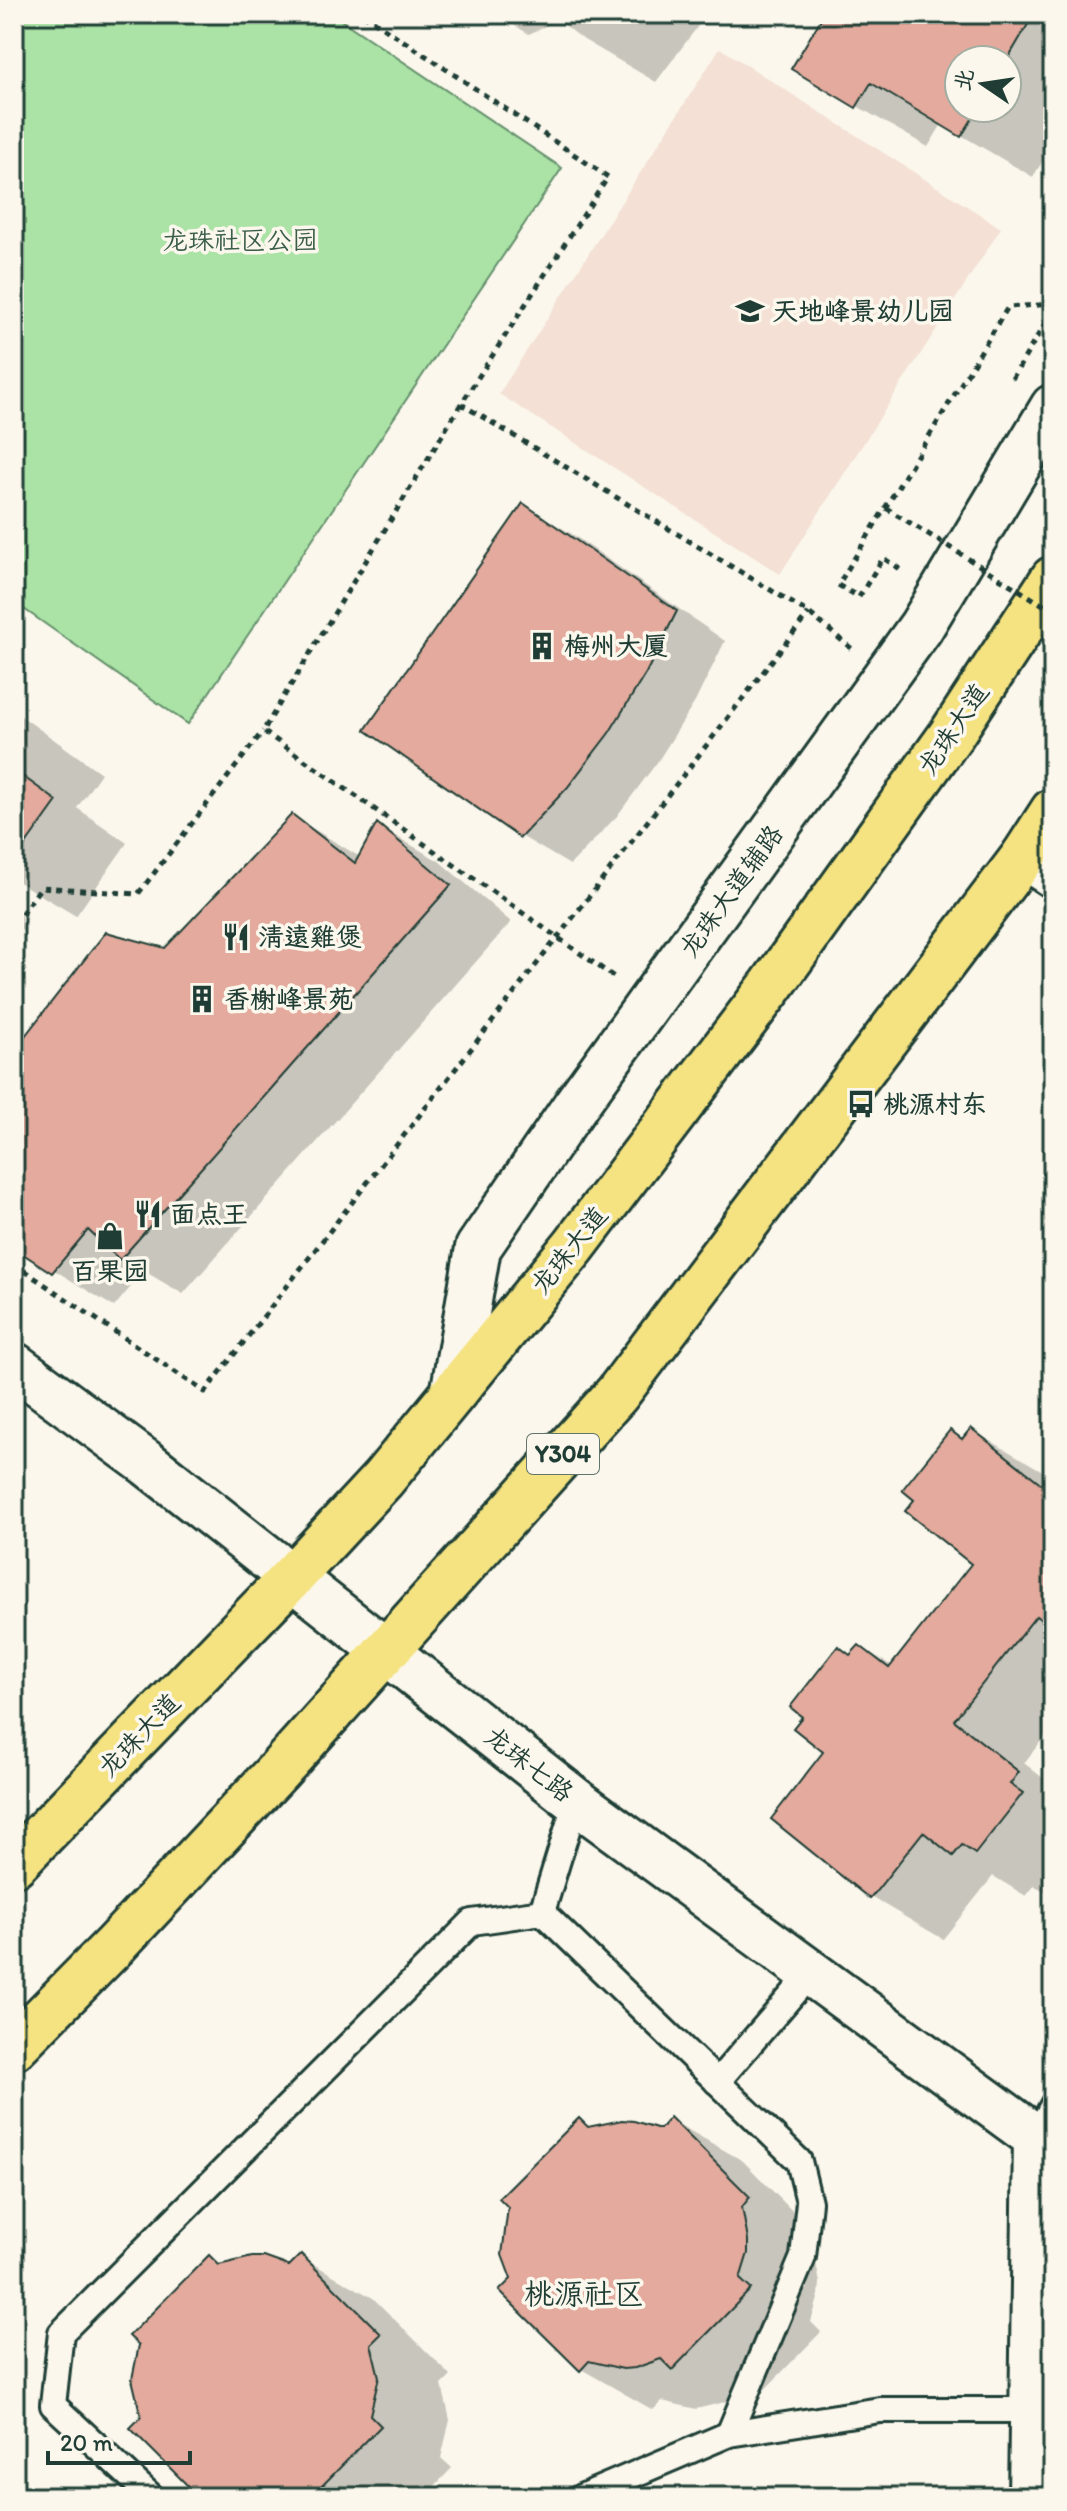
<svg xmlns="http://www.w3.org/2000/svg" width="1067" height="2511" font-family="Itim,'LXGW WenKai TC',sans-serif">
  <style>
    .built { fill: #f4e0d4 }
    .green { fill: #abe3a6; stroke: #65906d; stroke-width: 2 }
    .shadow { fill: #0003; fill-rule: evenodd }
    .building { fill: #e3aa9d; stroke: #1f3d34; stroke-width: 2 }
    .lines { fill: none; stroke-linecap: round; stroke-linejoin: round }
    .lane-casing { stroke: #1f3d34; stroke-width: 30 }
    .street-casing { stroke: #1f3d34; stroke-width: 50 }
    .secondary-casing { stroke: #1f3d34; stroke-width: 50 }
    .primary-casing { stroke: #1f3d34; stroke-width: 50 }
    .path { stroke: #1f3d34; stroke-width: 5; stroke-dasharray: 6 6; stroke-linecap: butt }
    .lane { stroke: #fbf7ec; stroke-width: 24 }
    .street { stroke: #fbf7ec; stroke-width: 44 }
    .secondary { stroke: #fbf7ec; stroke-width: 44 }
    .primary { stroke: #f5e382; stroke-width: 44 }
    .path-bridge { stroke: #1f3d34; stroke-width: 5; stroke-dasharray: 6 6; stroke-linecap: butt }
    .labels { text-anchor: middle; stroke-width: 7; stroke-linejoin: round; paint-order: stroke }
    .shield { fill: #fbf7ec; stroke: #61756b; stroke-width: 2 }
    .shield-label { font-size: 24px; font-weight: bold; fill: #1f3d34 }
    .park-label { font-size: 26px; fill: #3b5e4b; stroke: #fbf7ec }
    .poi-label { font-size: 26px; font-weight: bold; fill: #1f3d34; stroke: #fbf7ec; text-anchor: start }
    .street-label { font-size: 26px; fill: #1f3d34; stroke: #fbf7ec }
    .quarter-label { font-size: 30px; fill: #1f3d34; stroke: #fbf7ec }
  </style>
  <rect width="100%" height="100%" fill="#fbf7ec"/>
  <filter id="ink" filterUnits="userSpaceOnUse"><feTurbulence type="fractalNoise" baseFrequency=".0125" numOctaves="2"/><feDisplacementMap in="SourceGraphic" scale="16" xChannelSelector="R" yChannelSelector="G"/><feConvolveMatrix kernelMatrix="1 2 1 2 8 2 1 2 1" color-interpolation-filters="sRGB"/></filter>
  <g filter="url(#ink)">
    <path class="built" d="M 720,48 L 1001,228 L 780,574 L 499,394 Z"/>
    <path class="green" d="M 14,14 L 332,14 L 562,168 L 188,724 L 14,602 Z"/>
    <g class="shadow">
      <path d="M 495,14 L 707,14 L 656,82 L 584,40 L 558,20 L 529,34 Z"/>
      <path d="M 826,14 L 1053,14 L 1053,144 L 1033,177 L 942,124 L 928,147 L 857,106 ZM 959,60 L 1007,60 L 1007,108 L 959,108 Z"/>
      <path d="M 523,506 L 572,534 L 725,641 L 695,702 L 658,761 L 617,816 L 570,865 L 521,836 Z"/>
      <path d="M 14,711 L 101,773 L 77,808 L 127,843 L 76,916 L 15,880 L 23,930 L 14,932 Z"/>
      <path d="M 292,816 L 360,857 L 378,826 L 439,861 L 511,922 L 183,1294 L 144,1271 L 114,1307 L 14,1245 L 14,1053 L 166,950 Z"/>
      <path d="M 972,1430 L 1046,1473 L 1053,1464 L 1053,1726 L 1024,1763 L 1053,1786 L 1053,1887 L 1048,1894 L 1034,1886 L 1026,1896 L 993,1876 L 943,1939 L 871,1897 L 826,1751 L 852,1656 L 860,1647 L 892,1666 L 974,1564 L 951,1432 L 964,1440 Z"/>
      <path d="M 579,2120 L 592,2128 L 661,2131 L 671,2120 L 743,2161 L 821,2240 L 813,2248 L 820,2283 L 819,2295 L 811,2322 L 821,2332 L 745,2410 L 729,2401 L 696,2409 L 662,2401 L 653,2410 L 581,2369 L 513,2280 Z"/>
      <path d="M 209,2257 L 224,2266 L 289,2268 L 301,2257 L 373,2298 L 451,2376 L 442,2385 L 450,2420 L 441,2458 L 452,2468 L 424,2497 L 201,2497 L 143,2418 Z"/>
    </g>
    <g class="building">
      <path d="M 824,14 L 1034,14 L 1007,60 L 959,60 L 959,108 L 979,108 L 961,137 L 871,83 L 856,108 L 791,69 Z"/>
      <path d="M 523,503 L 677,611 L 646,673 L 609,733 L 567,788 L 520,838 L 365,730 Z"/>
      <path d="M 14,770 L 57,801 L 14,861 Z"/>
      <path d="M 292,814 L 355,863 L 377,823 L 451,885 L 120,1260 L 88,1230 L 52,1273 L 14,1248 L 14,1050 L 106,932 L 165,948 Z"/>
      <path d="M 971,1428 L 1053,1493 L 1053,1629 L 1036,1616 L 954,1720 L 1019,1772 L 1010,1784 L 1023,1793 L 975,1854 L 962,1845 L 953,1856 L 923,1832 L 870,1899 L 771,1819 L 823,1752 L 793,1728 L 802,1717 L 790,1707 L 838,1646 L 850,1655 L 859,1645 L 889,1668 L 971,1564 L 905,1511 L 914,1500 L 902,1490 L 950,1430 L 962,1439 Z"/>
      <path d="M 670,2117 L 750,2197 L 742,2207 L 748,2240 L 748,2253 L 740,2279 L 751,2289 L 672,2370 L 661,2359 L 635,2368 L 623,2369 L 589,2361 L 580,2371 L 499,2291 L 511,2279 L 502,2255 L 508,2207 L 499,2198 L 579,2118 L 588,2127 L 622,2120 L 634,2121 L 660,2129 Z"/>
      <path d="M 301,2254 L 381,2334 L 371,2344 L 379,2377 L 370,2415 L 381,2426 L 311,2497 L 199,2497 L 130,2428 L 141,2417 L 132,2379 L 139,2345 L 129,2336 L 209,2255 L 219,2265 L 252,2257 L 264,2257 L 289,2266 Z"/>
    </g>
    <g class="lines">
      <defs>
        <g id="lane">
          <path d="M 542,1912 L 576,1801"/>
          <path d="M 717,2082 L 811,1973"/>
          <path d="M 1036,2137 L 1053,2105"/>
          <path d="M 152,2497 L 53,2405 L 61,2333 L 472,1922 L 542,1912 L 799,2161 L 809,2202 L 803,2257 L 729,2434"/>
          <path d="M 581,2497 L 729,2434 L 880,2410 L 1031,2410"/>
        </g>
        <g id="street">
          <path d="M 1024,856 L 1053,875"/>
          <path d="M 14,1365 L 148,1464 L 576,1801 L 1053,2150"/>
          <path d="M 1031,2497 L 1036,2137"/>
        </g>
        <path id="secondary" d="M 454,1389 L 478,1248 L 575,1106 L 921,627 L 1053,407"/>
        <g id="primary">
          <path d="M 14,1864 L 292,1577 L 383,1479 L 574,1246 L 772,985 L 951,735 L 1053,579"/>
          <path d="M 14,2047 L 114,1946 L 278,1771 L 617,1394 L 1024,856 L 1053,811"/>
        </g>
      </defs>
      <use href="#lane" class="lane-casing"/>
      <use href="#street" class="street-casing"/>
      <use href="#secondary" class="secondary-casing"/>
      <use href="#primary" class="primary-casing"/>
      <g class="path">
        <path d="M 363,14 L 608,177 L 461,404 L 809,613 L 852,649"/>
        <path d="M 1012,379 L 1053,310"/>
        <path d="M 461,404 L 263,731 L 614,977"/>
        <path d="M 900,569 L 883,558 L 859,597 L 838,585 L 1008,307 L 1053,304"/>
        <path d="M 14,924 L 41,887 L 138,894 L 263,731"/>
        <path d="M 14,1264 L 205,1392 L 809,613"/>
      </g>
      <use href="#lane" class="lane"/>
      <use href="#street" class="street"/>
      <use href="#secondary" class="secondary"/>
      <use href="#primary" class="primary"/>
      <path class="path-bridge" d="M 886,508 L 1053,611"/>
    </g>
  </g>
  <defs>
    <symbol id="school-bare" viewBox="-9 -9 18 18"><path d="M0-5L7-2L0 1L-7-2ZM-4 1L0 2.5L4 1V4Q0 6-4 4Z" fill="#1f3d34" stroke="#fbf7ec" stroke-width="2.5" paint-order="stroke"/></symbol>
    <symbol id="building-bare" viewBox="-9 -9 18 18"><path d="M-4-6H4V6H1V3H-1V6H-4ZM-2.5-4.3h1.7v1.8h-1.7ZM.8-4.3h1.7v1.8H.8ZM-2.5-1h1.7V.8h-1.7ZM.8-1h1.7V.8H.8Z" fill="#1f3d34" stroke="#fbf7ec" stroke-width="2.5" paint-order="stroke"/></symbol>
    <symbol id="restaurant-bare" viewBox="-9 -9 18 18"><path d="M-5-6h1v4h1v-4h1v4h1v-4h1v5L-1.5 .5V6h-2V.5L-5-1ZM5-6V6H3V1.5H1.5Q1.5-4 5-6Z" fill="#1f3d34" stroke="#fbf7ec" stroke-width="2.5" paint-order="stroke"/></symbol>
    <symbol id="bus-bare" viewBox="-9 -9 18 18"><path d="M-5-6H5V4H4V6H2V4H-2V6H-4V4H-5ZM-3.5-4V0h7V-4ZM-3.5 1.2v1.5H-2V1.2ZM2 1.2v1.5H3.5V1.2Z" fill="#1f3d34" stroke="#fbf7ec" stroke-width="2.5" paint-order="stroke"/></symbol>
    <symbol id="shop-bare" viewBox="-9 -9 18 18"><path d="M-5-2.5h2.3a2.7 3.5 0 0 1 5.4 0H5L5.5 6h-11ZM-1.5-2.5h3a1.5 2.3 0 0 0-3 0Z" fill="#1f3d34" stroke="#fbf7ec" stroke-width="2.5" paint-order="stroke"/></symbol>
  </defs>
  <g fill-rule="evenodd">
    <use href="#school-bare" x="730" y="291" width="40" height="40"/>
    <use href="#building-bare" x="522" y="626" width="40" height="40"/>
    <use href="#restaurant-bare" x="216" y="917" width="40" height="40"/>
    <use href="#building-bare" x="182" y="979" width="40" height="40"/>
    <use href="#bus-bare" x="841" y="1084" width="40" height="40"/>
    <use href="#restaurant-bare" x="128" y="1194" width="40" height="40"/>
    <use href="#shop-bare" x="90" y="1216" width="40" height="40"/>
  </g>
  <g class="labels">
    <rect class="shield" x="527" y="1434" width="72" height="40" rx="6"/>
    <g class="shield-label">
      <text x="563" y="1462">Y304</text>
    </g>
    <g class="park-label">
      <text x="240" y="249">龙珠社区公园</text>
    </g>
    <g class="poi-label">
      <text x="772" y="320">天地峰景幼儿园</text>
      <text x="564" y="655">梅州大厦</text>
      <text x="258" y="946">清遠雞煲</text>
      <text x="224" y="1008">香榭峰景苑</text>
      <text x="883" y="1113">桃源村东</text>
      <text x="170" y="1223">面点王</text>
      <text x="110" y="1280" text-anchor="middle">百果园</text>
    </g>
    <g class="street-label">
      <text transform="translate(953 729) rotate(-56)" y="9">龙珠大道</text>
      <text transform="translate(731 891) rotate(-54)" y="9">龙珠大道辅路</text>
      <text transform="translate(569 1250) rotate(-51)" y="9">龙珠大道</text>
      <text transform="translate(139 1735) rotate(-46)" y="9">龙珠大道</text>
      <text transform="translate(529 1764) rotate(38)" y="9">龙珠七路</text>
    </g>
    <g class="quarter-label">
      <text x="584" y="2304">桃源社区</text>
    </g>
  </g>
  <rect width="1067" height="2511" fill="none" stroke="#fbf7ec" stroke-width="48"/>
  <rect x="24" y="24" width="1019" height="2463" fill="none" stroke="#1f3d34" stroke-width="3" filter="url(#ink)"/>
  <g transform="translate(983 84) rotate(283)"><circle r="38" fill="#fbf7ec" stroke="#a3ada2" stroke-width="2"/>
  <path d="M0-6L14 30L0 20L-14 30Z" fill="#1f3d34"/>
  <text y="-12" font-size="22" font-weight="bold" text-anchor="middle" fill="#1f3d34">北</text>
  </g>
  <path d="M48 2451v12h142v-12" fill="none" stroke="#1f3d34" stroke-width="4"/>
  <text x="60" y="2451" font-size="24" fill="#1f3d34" stroke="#fbf7ec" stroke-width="6" paint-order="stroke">20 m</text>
</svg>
